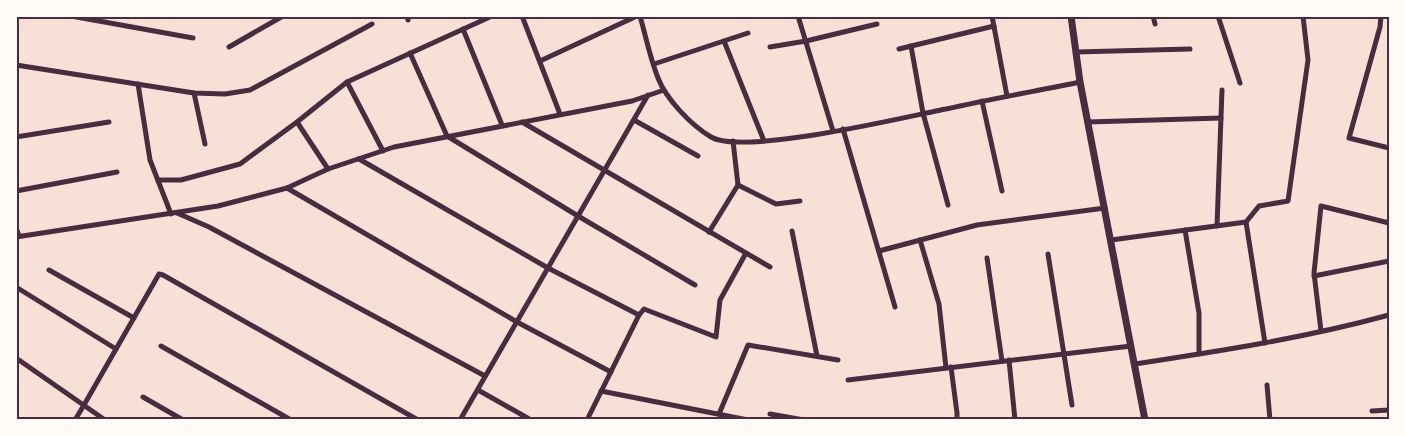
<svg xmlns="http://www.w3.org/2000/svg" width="1405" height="436" font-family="'Fira Sans',sans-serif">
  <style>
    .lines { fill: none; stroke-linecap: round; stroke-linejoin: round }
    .minor { stroke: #4a2c40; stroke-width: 5 }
    .tertiary { stroke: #4a2c40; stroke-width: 7 }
    .neatline { fill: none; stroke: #4a2c40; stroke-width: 2 }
  </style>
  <rect width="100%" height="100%" fill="#f7e1d7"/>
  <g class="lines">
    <g class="minor">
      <path d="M 71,16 L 193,38"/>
      <path d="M 407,16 L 408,20"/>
      <path d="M 522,16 L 560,114"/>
      <path d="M 640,16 C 646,37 650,58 658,78 C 666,99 691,125 711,137 C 744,156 904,117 946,109 C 991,99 1036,91 1080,82"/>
      <path d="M 798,16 L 833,131"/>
      <path d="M 992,16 L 1007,96"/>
      <path d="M 1153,16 L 1155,24"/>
      <path d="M 1218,16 L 1240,83"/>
      <path d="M 1381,16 L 1380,27 L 1349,138 L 1389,148"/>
      <path d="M 463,29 L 502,125"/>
      <path d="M 724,41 L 764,141"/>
      <path d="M 911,46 L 923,113 L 948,205"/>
      <path d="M 229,47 L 283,16"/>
      <path d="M 770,47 L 806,41 L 877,24"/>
      <path d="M 899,49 L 994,26"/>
      <path d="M 1076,52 L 1190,49"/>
      <path d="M 410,53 L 447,136 L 578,216 L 695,285"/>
      <path d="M 540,61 L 637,16"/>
      <path d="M 654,64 L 748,33"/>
      <path d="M 16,65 L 194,93 L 225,94 L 250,90 L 372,24"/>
      <path d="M 347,82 L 383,151"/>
      <path d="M 138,84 L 150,160 L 171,214"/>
      <path d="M 194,93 L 205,144"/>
      <path d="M 982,101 L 1002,191"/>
      <path d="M 634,120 L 698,156"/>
      <path d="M 297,122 L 328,169"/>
      <path d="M 522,122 L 770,267"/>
      <path d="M 1088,122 L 1221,118"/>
      <path d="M 843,129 L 895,307"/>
      <path d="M 16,137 L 109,122"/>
      <path d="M 359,159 L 548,268 L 639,315"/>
      <path d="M 158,180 L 181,180 L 240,164 L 297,122 L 347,82 L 492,16"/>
      <path d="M 738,185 L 776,204 L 800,201"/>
      <path d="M 287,188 L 517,322 L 611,372"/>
      <path d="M 16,191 L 117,172"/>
      <path d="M 177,213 L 209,227 L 485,376"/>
      <path d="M 1217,226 L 1222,90"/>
      <path d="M 16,228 L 19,236"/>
      <path d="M 1185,230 L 1199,313 L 1199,354"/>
      <path d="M 792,231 L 817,356"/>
      <path d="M 709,232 L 738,185 L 733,141"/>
      <path d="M 16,237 L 218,206 L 287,188 L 328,169 L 394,147 L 632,101 L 664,90"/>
      <path d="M 920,240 L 939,304 L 946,368"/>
      <path d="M 1111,240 L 1246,222"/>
      <path d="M 879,251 L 977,225 L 1105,208"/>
      <path d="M 1048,254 L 1072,405"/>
      <path d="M 987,258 L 1002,361"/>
      <path d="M 49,270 L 134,318"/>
      <path d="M 1314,276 L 1389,261"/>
      <path d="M 16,287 L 116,349"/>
      <path d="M 1321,331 L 1314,273 L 1321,206 L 1389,223"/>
      <path d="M 1265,343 L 1246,222 L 1259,206 L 1288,201 L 1308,60 L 1303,16"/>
      <path d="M 161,346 L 291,420"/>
      <path d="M 16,358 L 105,420"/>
      <path d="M 1009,360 L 1015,420"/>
      <path d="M 1135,364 C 1220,351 1305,338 1389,315"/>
      <path d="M 951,367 L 957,413 L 957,420"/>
      <path d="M 848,380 L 1131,346"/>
      <path d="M 1267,385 L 1270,420"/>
      <path d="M 478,390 L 531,420"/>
      <path d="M 601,391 L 748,420"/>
      <path d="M 143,397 L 183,420"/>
      <path d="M 1372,411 L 1389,410"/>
      <path d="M 719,414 L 748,345 L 838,360"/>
      <path d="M 770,414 L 804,420"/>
      <path d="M 75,420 L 84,405 L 159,274 L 163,275 L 418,420"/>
      <path d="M 460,420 L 648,95"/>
      <path d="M 587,420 L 639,315 L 644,309 L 716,337 L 720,300 L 746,253"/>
    </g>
    <path class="tertiary" d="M 1071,16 L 1080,82 L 1145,420"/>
  </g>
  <rect width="1405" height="436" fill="none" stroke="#fffaf5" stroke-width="35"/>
  <rect x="18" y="18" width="1370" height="400" class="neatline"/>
</svg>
